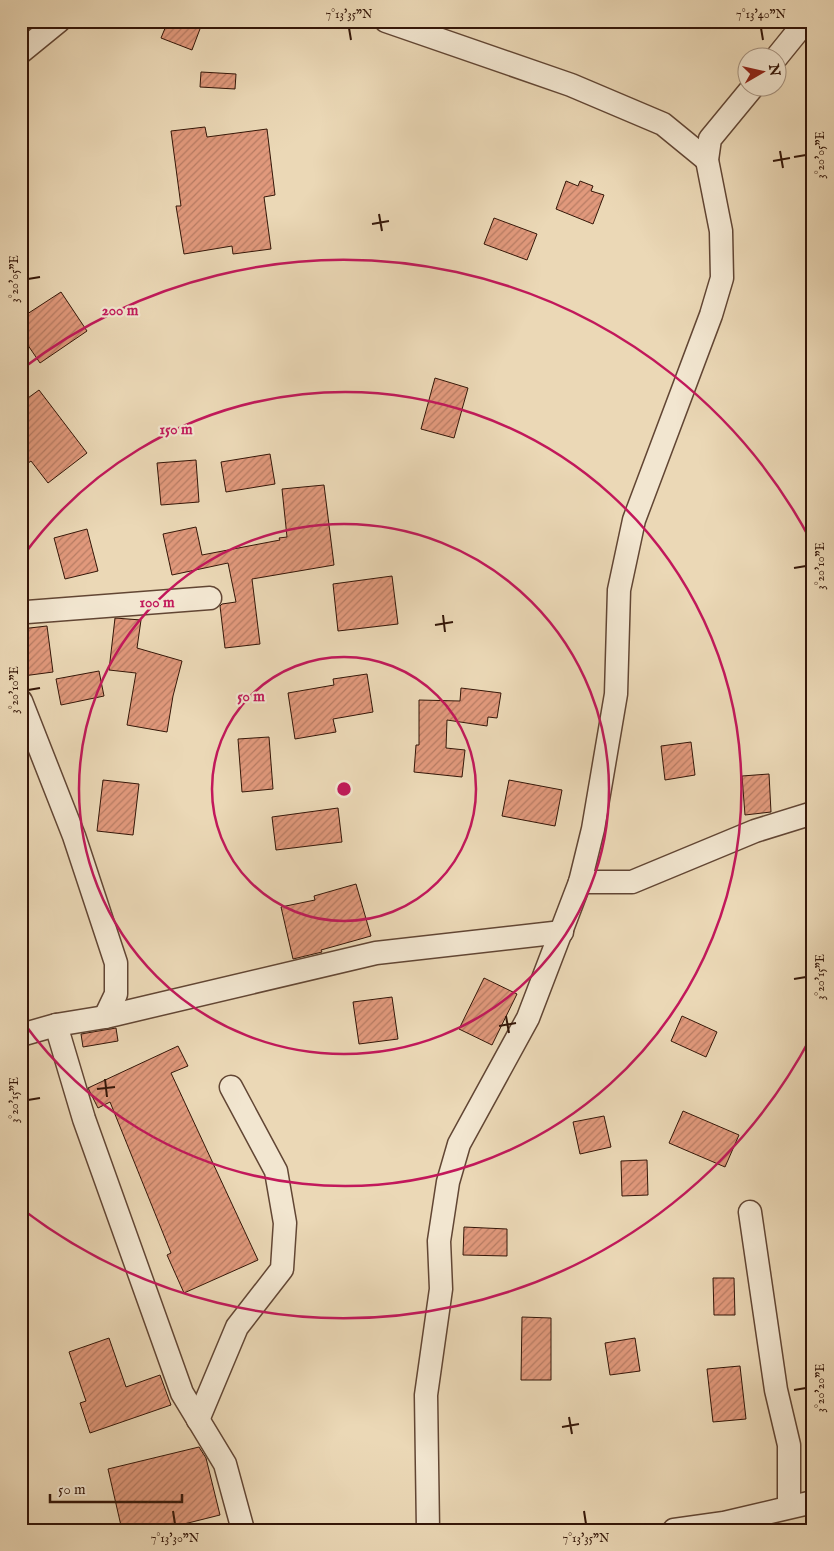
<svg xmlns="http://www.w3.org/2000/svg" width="834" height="1551" font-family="'IM FELL English',serif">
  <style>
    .building { fill: url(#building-hatch); stroke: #341608 }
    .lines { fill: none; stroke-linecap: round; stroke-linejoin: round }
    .minor-casing { stroke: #624634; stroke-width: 25 }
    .minor { stroke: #f2e6d0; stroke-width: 22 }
    .ticks { fill: none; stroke: #341608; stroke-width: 2 }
    .ring { fill: none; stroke: #c2185b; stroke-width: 2.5 }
    .centre { fill: #c2185b; stroke: #f2e6d0; stroke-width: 2.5 }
    .ring-label { font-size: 15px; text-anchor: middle; font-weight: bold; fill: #c2185b; stroke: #f2e6d0; stroke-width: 4.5; stroke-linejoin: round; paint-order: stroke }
    .neatline { fill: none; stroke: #341608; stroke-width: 2 }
    .ticks-label { font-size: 12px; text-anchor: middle; fill: #341608 }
  </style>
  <defs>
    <pattern id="building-hatch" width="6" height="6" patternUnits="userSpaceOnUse" patternTransform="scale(1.25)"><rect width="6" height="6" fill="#e1997c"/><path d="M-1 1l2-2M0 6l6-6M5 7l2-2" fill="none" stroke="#b77c64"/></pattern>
  </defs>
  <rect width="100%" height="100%" fill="#ebd8b6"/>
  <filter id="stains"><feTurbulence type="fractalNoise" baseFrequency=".004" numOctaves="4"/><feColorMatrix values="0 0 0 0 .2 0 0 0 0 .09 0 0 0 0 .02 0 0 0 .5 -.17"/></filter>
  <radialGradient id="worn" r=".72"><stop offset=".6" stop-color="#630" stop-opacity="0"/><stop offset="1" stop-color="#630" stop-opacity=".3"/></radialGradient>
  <g class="building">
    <path d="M 168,21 L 203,21 L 192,50 L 161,38 Z"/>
    <path d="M 201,72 L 236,74 L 235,89 L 200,87 Z"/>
    <path d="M 205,127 L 207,137 L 267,129 L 275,195 L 264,197 L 271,249 L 233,254 L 232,246 L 184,254 L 176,206 L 181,206 L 171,131 Z"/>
    <path d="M 566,181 L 578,186 L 580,181 L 593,186 L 591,191 L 604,195 L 593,224 L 556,209 Z"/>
    <path d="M 494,218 L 537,234 L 527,260 L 484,244 Z"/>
    <path d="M 61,292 L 87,331 L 40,363 L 21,335 L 21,318 Z"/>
    <path d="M 435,378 L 468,388 L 454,438 L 421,429 Z"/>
    <path d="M 39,390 L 87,453 L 48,483 L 31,461 L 21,468 L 21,403 Z"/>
    <path d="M 270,454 L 275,484 L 226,492 L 221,462 Z"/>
    <path d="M 196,460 L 199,502 L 161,505 L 157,463 Z"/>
    <path d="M 324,485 L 334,565 L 252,579 L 260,644 L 225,648 L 220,606 L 222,604 L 236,602 L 228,563 L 172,575 L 163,534 L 196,527 L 202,555 L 280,540 L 279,538 L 287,537 L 282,489 Z"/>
    <path d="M 87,529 L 98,571 L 65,579 L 54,538 Z"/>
    <path d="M 392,576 L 398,624 L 338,631 L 333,584 Z"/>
    <path d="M 115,618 L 141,620 L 137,648 L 182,661 L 173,696 L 167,732 L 127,725 L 136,673 L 109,670 Z"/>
    <path d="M 47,626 L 53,672 L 23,676 L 21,629 Z"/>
    <path d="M 99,671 L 104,696 L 61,705 L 56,679 Z"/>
    <path d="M 367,674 L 373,712 L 333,719 L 336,732 L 295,739 L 288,693 L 334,685 L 333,679 Z"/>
    <path d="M 461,688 L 501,693 L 497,718 L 488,717 L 487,726 L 447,720 L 446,748 L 465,750 L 462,777 L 414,772 L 416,745 L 419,745 L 419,700 L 460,701 Z"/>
    <path d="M 269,737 L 273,789 L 242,792 L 238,739 Z"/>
    <path d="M 691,742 L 695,775 L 665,780 L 661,746 Z"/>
    <path d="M 769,774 L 771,812 L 745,815 L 742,776 Z"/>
    <path d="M 103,780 L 139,784 L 133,835 L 97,831 Z"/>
    <path d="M 509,780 L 562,790 L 555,826 L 502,816 Z"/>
    <path d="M 338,808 L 342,842 L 276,850 L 272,817 Z"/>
    <path d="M 356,884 L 371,936 L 321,950 L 322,952 L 293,959 L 281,907 L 315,900 L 314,896 Z"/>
    <path d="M 484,978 L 517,994 L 492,1045 L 459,1029 Z"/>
    <path d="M 392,997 L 398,1039 L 359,1044 L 353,1002 Z"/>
    <path d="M 682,1016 L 717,1032 L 706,1057 L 671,1041 Z"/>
    <path d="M 116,1028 L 118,1041 L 83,1047 L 81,1034 Z"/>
    <path d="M 178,1046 L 188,1066 L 171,1073 L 258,1260 L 184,1293 L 167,1255 L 171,1253 L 110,1102 L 98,1108 L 88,1088 Z"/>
    <path d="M 683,1111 L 739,1135 L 725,1167 L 669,1143 Z"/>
    <path d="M 604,1116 L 611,1147 L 580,1154 L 573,1122 Z"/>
    <path d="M 647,1160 L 648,1195 L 622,1196 L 621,1161 Z"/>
    <path d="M 464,1227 L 507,1229 L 507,1256 L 463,1255 Z"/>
    <path d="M 713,1278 L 734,1278 L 735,1315 L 714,1315 Z"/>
    <path d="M 522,1317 L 551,1318 L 551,1380 L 521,1380 Z"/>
    <path d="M 109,1338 L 126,1387 L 160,1375 L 171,1405 L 90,1433 L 80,1403 L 86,1401 L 69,1352 Z"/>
    <path d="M 635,1338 L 640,1371 L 610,1375 L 605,1343 Z"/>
    <path d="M 740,1366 L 746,1419 L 713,1422 L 707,1369 Z"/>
    <path d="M 199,1447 L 206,1458 L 220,1515 L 160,1530 L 122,1530 L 108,1469 Z"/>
  </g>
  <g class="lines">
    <defs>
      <g id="minor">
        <path d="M 386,21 L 571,85 L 663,124 L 707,160"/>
        <path d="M 21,52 L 59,21"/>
        <path d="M 776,58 L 806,21"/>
        <path d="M 21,614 L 27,612 L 210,598"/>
        <path d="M 21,701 L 74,836 L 116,963 L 116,994 L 105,1017"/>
        <path d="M 580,882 L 632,882 L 755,831 L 813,813"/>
        <path d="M 56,1025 L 84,1119 L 182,1393 L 225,1464 L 243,1530"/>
        <path d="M 21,1035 L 56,1025 L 105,1017 L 376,953 L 562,932"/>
        <path d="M 750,1212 L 776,1390 L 789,1445 L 789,1506"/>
        <path d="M 198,1420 L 237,1327 L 282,1269 L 285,1223 L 276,1171 L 231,1087"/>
        <path d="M 428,1530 L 426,1395 L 441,1289 L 439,1241 L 448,1182 L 459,1144 L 528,1018 L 580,882 L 593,829 L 616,694 L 619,590 L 634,520 L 711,315 L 722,278 L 721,231 L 707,160 L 710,139 L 752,88"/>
        <path d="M 674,1530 L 724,1523 L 813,1502"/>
      </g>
    </defs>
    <use href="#minor" class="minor-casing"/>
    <use href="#minor" class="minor"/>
  </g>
  <path class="ticks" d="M 349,28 L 351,40M 761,28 L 763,40M 780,151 L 783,168M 794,157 L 806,155M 773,161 L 790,158M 379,214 L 382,231M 372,224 L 389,221M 28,279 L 40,277M 794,568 L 806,566M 443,615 L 445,632M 435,625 L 453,622M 28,690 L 40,688M 794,979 L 806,977M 506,1016 L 509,1033M 499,1026 L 516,1023M 105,1079 L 107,1097M 97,1089 L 115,1087M 28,1100 L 40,1098M 794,1390 L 806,1388M 569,1417 L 572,1434M 562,1427 L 579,1424M 173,1511 L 175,1524M 584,1511 L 586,1524"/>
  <g class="ring">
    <circle cx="344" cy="789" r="132"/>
    <circle cx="344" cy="789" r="265"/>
    <path d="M23 556A397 397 0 1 1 23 1022"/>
    <path d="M811 1037A529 529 0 0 1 22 1209M22 369A529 529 0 0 1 811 541"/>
  </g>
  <circle cx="344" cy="789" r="8" class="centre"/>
  <g class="ring-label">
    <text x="120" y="315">200 m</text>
    <text x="176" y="434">150 m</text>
    <text x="157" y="607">100 m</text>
    <text x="251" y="701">50 m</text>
  </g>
  <rect width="834" height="1551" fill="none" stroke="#ebd8b6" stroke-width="55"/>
  <g transform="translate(762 72) rotate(81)"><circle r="24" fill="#f2e6d0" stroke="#a69380"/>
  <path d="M0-4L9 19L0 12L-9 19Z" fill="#8f2418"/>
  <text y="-8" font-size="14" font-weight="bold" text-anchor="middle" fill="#341608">N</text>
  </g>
  <path d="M50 1494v8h132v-8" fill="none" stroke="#341608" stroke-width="2.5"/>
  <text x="58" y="1494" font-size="15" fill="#341608" stroke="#f2e6d0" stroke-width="4" paint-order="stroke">50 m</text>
  <rect x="28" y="28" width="778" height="1496" class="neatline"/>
  <g class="ticks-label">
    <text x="349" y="18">7°13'35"N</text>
    <text x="761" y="18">7°13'40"N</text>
    <text transform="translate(820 155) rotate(-90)" y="4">3°20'05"E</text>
    <text transform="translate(14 279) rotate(-90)" y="4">3°20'05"E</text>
    <text transform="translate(820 566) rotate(-90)" y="4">3°20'10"E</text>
    <text transform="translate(14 690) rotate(-90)" y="4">3°20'10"E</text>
    <text transform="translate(820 977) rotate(-90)" y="4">3°20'15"E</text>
    <text transform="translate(14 1100) rotate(-90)" y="4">3°20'15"E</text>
    <text transform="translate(820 1388) rotate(-90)" y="4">3°20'20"E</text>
    <text x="175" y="1542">7°13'30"N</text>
    <text x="586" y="1542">7°13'35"N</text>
  </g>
  <rect width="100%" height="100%" filter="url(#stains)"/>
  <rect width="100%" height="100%" fill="url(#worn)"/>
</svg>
